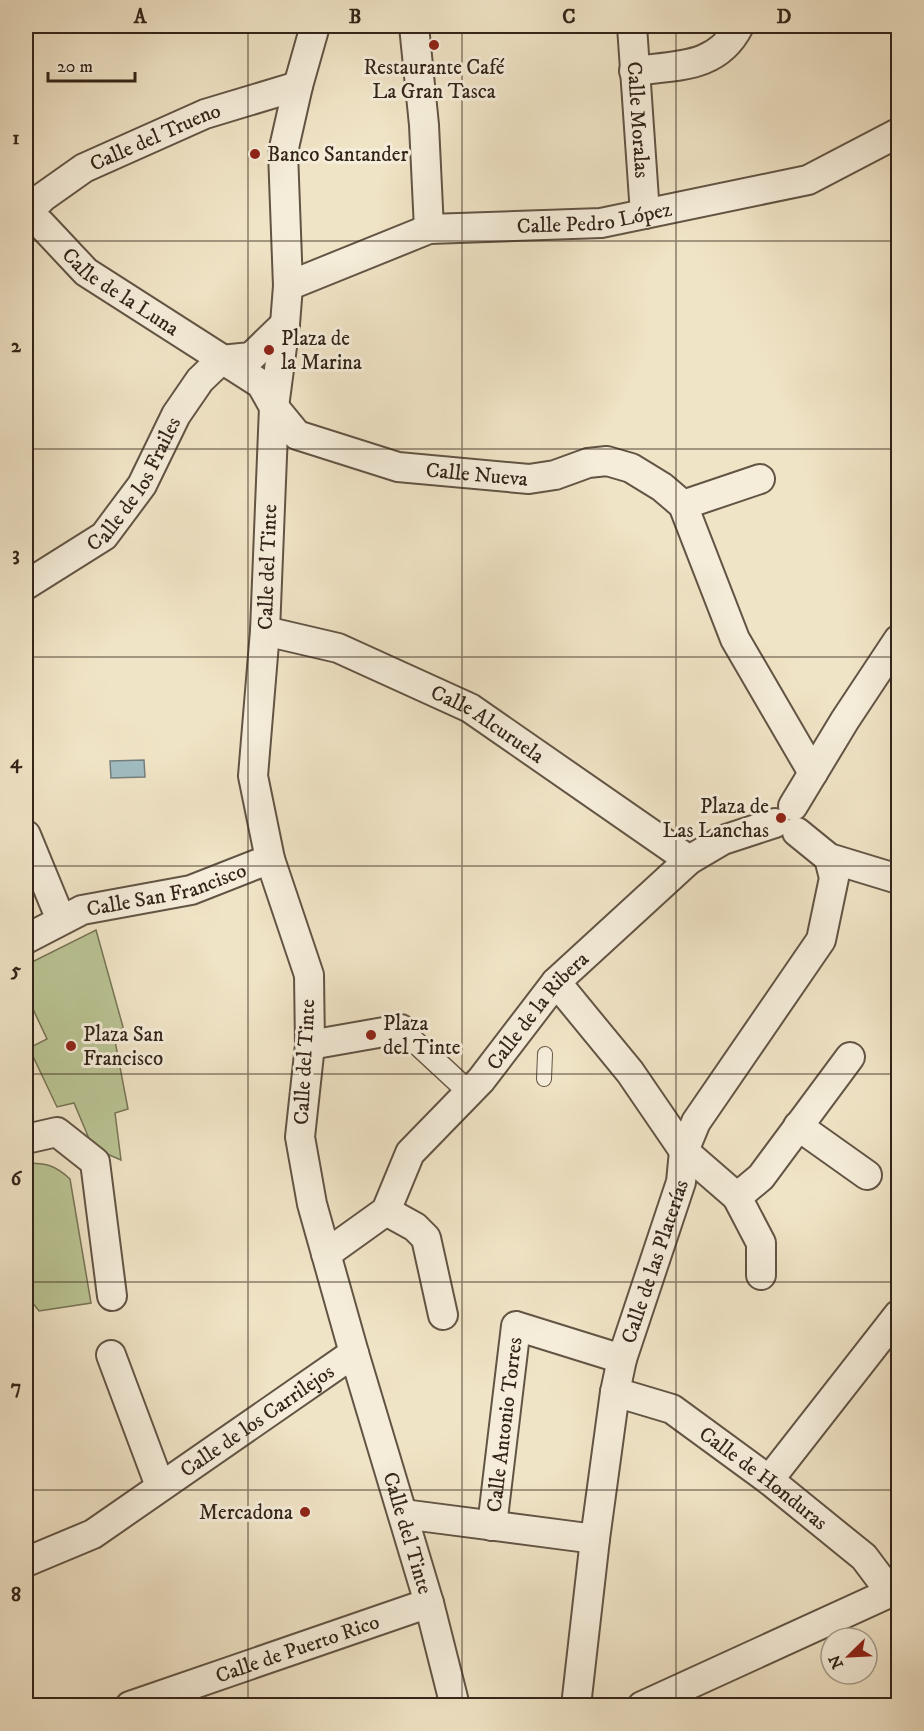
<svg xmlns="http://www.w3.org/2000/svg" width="924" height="1731" font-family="'IM FELL DW Pica',serif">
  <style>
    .green { fill: #bac494; stroke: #767456; stroke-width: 1.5 }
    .water { fill: #a0bcc0; stroke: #747f7d; stroke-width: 1.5 }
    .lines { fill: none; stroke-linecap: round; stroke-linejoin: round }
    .service-casing { stroke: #625444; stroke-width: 16 }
    .pedestrian-casing { stroke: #625444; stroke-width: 24 }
    .minor-casing { stroke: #625444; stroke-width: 32 }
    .service { stroke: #f5edda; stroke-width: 14 }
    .pedestrian { stroke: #f5edda; stroke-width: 21 }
    .minor { stroke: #f5edda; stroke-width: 28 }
    .grid { fill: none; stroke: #332419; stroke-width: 1.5; stroke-opacity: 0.55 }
    .poi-dot { fill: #8f2418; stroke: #f5edda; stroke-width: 2 }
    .labels { text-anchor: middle; stroke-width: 6; stroke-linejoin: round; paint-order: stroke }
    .poi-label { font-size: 21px; fill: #332419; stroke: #f5edda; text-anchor: start }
    .street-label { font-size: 21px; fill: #332419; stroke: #f5edda }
    .neatline { fill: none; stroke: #332419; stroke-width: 2 }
    .grid-label { font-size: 20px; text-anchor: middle; font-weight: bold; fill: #332419 }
  </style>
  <rect width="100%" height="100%" fill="#f0e4c6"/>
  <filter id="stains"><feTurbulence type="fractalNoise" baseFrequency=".00333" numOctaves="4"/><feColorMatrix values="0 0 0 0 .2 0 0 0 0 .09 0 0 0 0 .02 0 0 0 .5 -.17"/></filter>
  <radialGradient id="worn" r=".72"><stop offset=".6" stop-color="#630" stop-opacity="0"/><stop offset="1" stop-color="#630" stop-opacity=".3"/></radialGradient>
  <g class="green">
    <path d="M 96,930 L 123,1027 L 115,1041 L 128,1109 L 115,1113 L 121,1160 L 93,1148 L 74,1103 L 57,1107 L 29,1048 L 47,1039 L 32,1007 L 26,1009 L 26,965 Z"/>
    <path d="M 26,1163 C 46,1163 55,1165 70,1179 L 91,1303 L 39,1311 L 32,1302 L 26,1306 Z"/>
  </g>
  <path class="water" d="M 144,760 L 145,777 L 111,778 L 110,761 Z"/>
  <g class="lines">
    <defs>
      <path id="service" d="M 544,1079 L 545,1054"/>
      <path id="pedestrian" d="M 401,1029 L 469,1092"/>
      <g id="minor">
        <path id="s1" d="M 315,26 L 298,86 L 283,152 L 288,286 L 285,324 L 274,407 L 265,631 L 253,776 L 270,859 L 309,975 L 310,1045 L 300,1137 L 312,1204 L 354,1353 L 429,1603 L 455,1706"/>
        <path d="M 414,26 L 424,125 L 429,229"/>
        <path id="s2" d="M 632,26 L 645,214"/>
        <path d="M 634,71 C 677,65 717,69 739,26"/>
        <path id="s3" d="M 26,214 L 43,197 L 84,168 L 205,114 L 298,86"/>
        <path id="s4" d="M 26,217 L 40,223 L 86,272 L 261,384 L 274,407 L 297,435 L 398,467 L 529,479 L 555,475 L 588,463 L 607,461 L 631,468 L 662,487 L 683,505 L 735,639 L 813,773"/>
        <path id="s5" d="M 288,286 L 429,229 L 601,223 L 808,180 L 898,133"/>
        <path d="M 221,360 L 251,357 L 285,324"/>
        <path d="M 683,505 L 760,479"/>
        <path id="s6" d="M 26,585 L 104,536 L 142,485 L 176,415 L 200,380 L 221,360"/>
        <path id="s7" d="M 265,631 L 338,648 L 470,708 L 689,860"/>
        <path d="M 793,806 L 845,720 L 898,640"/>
        <path d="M 797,832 L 829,858 L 898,879"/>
        <path d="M 26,835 L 61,920"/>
        <path id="s8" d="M 26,939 L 82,910 L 191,890 L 270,859"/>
        <path d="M 556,982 L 630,1072 L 684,1151 L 737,1197 L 761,1243 L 761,1275"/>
        <path d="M 310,1045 L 401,1029"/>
        <path d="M 798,1126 L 867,1175"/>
        <path d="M 26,1139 L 57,1132 L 95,1162 L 112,1296"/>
        <path d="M 737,1197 L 761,1177 L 850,1057"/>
        <path d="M 386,1211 L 415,1227 L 426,1238 L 443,1315"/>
        <path id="s9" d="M 326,1254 L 386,1211 L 410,1153 L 481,1080 L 556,982 L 689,860 L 723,840 L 775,823"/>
        <path d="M 111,1355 L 160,1486"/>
        <path id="s10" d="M 615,1392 L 672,1409 L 769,1480 L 864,1557 L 891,1593"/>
        <path d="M 769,1480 L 898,1315"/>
        <path d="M 403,1514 L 595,1539"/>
        <path id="s11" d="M 492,1526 L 516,1326 L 622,1359"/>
        <path id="s12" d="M 26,1562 L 93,1534 L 354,1353"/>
        <path id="s13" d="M 130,1706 L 429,1603"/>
        <path id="s14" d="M 576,1706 L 595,1539 L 615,1392 L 622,1359 L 681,1182 L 684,1151 L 696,1122 L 821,940 L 834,878 L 829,858"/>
        <path d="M 642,1706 L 898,1589"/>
      </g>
    </defs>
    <use href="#service" class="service-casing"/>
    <use href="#pedestrian" class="pedestrian-casing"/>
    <use href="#minor" class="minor-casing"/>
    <use href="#service" class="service"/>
    <use href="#pedestrian" class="pedestrian"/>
    <use href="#minor" class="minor"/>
  </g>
  <path class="grid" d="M 248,26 L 248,1706M 462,26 L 462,1706M 676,26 L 676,1706M 26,241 L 898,241M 26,449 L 898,449M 26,657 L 898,657M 26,866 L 898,866M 26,1074 L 898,1074M 26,1282 L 898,1282M 26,1490 L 898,1490"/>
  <g class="poi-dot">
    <circle cx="434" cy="45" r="6"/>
    <circle cx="255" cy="154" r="6"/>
    <circle cx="269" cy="350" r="6"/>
    <circle cx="781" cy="818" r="6"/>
    <circle cx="371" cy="1035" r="6"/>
    <circle cx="71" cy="1046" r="6"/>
    <circle cx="305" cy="1512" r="6"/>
  </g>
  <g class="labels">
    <g class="poi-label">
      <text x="434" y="74" text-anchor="middle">Restaurante Café<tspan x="434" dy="24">La Gran Tasca</tspan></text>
      <text x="267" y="161">Banco Santander</text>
      <text x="281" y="345">Plaza de<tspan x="281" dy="24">la Marina</tspan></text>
      <text x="769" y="813" text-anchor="end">Plaza de<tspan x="769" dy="24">Las Lanchas</tspan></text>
      <text x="383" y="1030">Plaza<tspan x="383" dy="24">del Tinte</tspan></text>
      <text x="83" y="1041">Plaza San<tspan x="83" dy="24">Francisco</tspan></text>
      <text x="293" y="1519" text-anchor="end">Mercadona</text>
    </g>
    <g class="street-label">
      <text dy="7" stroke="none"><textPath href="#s2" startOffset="94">Calle Moralas</textPath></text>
      <text dy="7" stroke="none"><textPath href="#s3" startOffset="152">Calle del Trueno</textPath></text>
      <text dy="7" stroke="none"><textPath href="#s5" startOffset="318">Calle Pedro López</textPath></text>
      <text dy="7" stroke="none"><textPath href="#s4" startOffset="122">Calle de la Luna</textPath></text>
      <text dy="7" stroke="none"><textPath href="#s4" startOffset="538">Calle Nueva</textPath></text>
      <text dy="7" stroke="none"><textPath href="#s6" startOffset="152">Calle de los Frailes</textPath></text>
      <text transform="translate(267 567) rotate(-88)" y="7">Calle del Tinte</text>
      <text dy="7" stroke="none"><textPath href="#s7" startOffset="243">Calle Alcuruela</textPath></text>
      <text dy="7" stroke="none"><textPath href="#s8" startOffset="150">Calle San Francisco</textPath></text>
      <text dy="7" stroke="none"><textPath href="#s9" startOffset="328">Calle de la Ribera</textPath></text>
      <text transform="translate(304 1062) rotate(-87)" y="7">Calle del Tinte</text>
      <text dy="7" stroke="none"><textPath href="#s14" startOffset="453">Calle de las Platerías</textPath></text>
      <text dy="7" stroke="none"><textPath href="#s12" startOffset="272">Calle de los Carrilejos</textPath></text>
      <text dy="7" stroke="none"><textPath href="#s11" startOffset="102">Calle Antonio Torres</textPath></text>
      <text dy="7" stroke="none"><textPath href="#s10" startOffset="174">Calle de Honduras</textPath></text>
      <text dy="7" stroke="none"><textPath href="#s1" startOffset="1536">Calle del Tinte</textPath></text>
      <text dy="7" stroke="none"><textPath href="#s13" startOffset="177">Calle de Puerto Rico</textPath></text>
    </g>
  </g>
  <rect width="924" height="1731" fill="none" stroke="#f0e4c6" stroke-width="66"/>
  <g transform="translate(849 1656) rotate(246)"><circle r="28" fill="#f5edda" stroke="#a79d8d" stroke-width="1.5"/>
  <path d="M0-4.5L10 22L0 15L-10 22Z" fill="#8f2418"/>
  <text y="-9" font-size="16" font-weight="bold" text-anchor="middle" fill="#332419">N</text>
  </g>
  <path d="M48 72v9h87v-9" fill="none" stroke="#332419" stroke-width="3"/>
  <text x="57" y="72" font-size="18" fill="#332419" stroke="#f5edda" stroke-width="4.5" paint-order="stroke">20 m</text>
  <rect x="33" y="33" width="858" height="1665" class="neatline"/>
  <g class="grid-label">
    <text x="140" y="23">A</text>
    <text x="355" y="23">B</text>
    <text x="569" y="23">C</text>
    <text x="784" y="23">D</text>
    <text x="16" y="144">1</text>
    <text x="16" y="352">2</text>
    <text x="16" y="560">3</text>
    <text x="16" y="768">4</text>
    <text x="16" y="976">5</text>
    <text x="16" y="1185">6</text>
    <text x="16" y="1393">7</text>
    <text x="16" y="1601">8</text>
  </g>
  <rect width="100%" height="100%" filter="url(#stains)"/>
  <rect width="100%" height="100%" fill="url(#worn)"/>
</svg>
